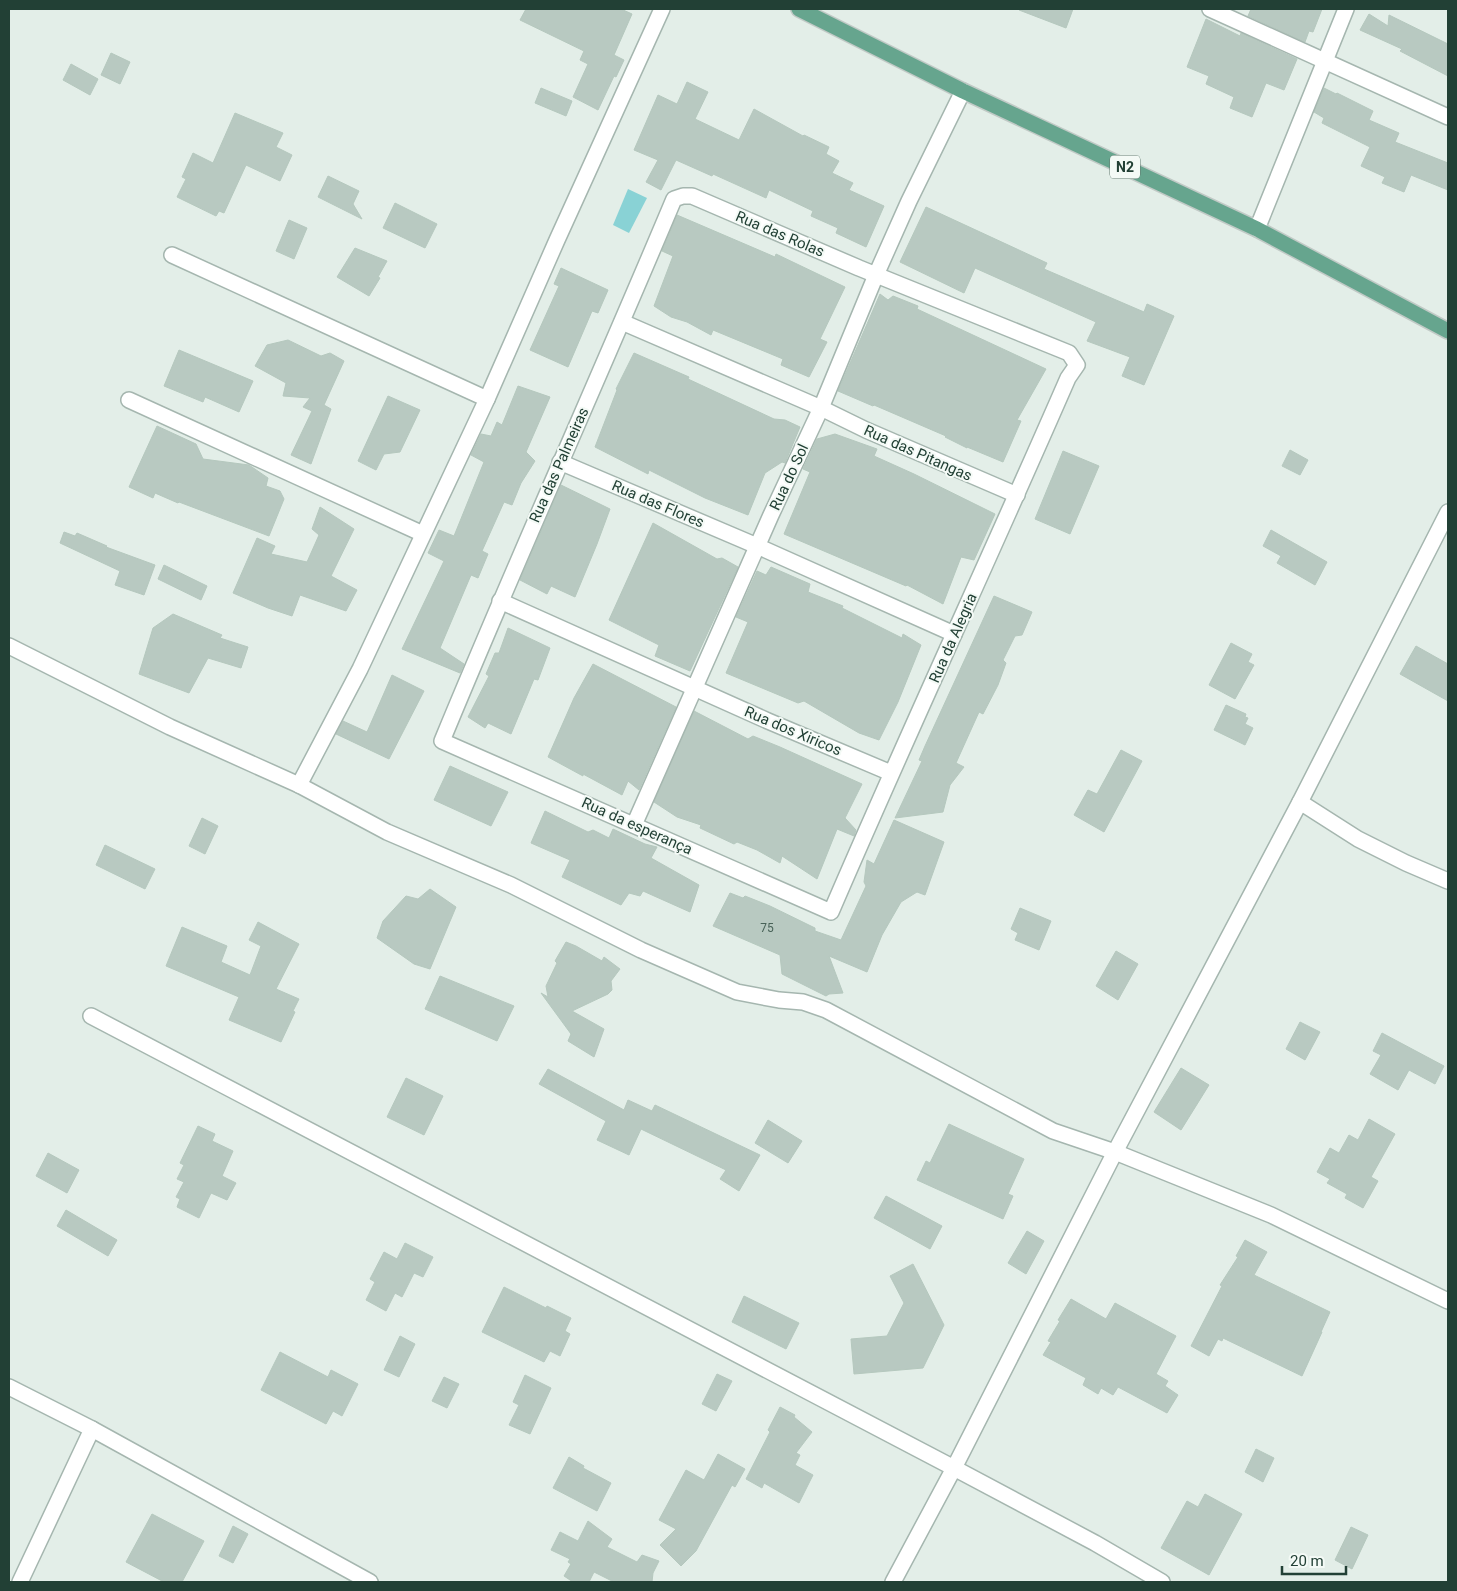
<svg xmlns="http://www.w3.org/2000/svg" width="1457" height="1591" font-family="Roboto,sans-serif">
  <style>
    .water { fill: #89d2d5 }
    .building { fill: #b8c9c1; stroke: #b5c8be }
    .lines { fill: none; stroke-linecap: round; stroke-linejoin: round }
    .street-casing { stroke: #a5b6af; stroke-width: 18 }
    .primary-casing { stroke: #c1cac6; stroke-width: 18 }
    .street { stroke: #fff; stroke-width: 15 }
    .primary { stroke: #66a58e; stroke-width: 15 }
    .labels { text-anchor: middle; stroke-width: 4; stroke-linejoin: round; paint-order: stroke }
    .number-label { font-size: 12px; fill: #486258 }
    .shield { fill: #f4faf6; stroke: #61786f; stroke-width: 1 }
    .shield-label { font-size: 14px; font-weight: bold; fill: #224035 }
    .street-label { font-size: 15px; fill: #224035; stroke: #f4faf6 }
  </style>
  <rect width="100%" height="100%" fill="#e3eee8"/>
  <path class="water" d="M 628,189 L 647,198 L 629,233 L 613,225 Z"/>
  <g class="building">
    <path d="M 526,9 L 621,9 L 632,14 L 614,55 L 624,60 L 616,77 L 614,76 L 598,110 L 573,97 L 588,64 L 580,60 L 584,51 L 520,20 Z"/>
    <path d="M 1019,9 L 1073,9 L 1066,28 L 1019,10 Z"/>
    <path d="M 1251,9 L 1322,9 L 1313,32 L 1309,31 L 1305,42 L 1248,16 Z"/>
    <path d="M 1369,14 L 1388,26 L 1389,15 L 1448,44 L 1448,76 L 1400,51 L 1402,49 L 1360,30 Z"/>
    <path d="M 1206,19 L 1240,36 L 1241,33 L 1297,59 L 1284,90 L 1266,83 L 1252,117 L 1230,108 L 1234,97 L 1206,84 L 1209,76 L 1187,67 Z"/>
    <path d="M 111,53 L 130,62 L 120,84 L 101,75 Z"/>
    <path d="M 71,64 L 98,79 L 90,95 L 63,80 Z"/>
    <path d="M 687,82 L 708,92 L 695,119 L 739,140 L 754,109 L 803,136 L 804,135 L 829,147 L 826,154 L 839,161 L 832,173 L 853,183 L 849,190 L 884,206 L 866,247 L 836,233 L 838,228 L 811,216 L 813,211 L 769,190 L 766,198 L 713,174 L 712,176 L 676,160 L 661,190 L 646,182 L 658,160 L 634,150 L 658,95 L 677,104 Z"/>
    <path d="M 541,88 L 572,101 L 566,116 L 535,103 Z"/>
    <path d="M 1324,88 L 1336,94 L 1337,93 L 1373,111 L 1369,120 L 1399,133 L 1395,142 L 1448,163 L 1448,190 L 1411,175 L 1404,192 L 1382,183 L 1385,177 L 1361,166 L 1370,147 L 1322,123 L 1324,118 L 1314,112 Z"/>
    <path d="M 235,113 L 283,133 L 276,147 L 292,155 L 280,181 L 246,165 L 224,213 L 219,211 L 216,216 L 177,197 L 186,179 L 182,177 L 193,153 L 213,163 Z"/>
    <path d="M 328,176 L 359,191 L 353,204 L 362,219 L 318,197 Z"/>
    <path d="M 395,203 L 437,224 L 425,248 L 383,228 Z"/>
    <path d="M 926,207 L 1047,263 L 1044,269 L 1144,312 L 1147,304 L 1174,316 L 1144,385 L 1122,376 L 1130,357 L 1087,341 L 1096,322 L 975,268 L 964,293 L 900,262 Z"/>
    <path d="M 677,215 L 775,257 L 776,254 L 845,287 L 820,339 L 827,342 L 809,377 L 781,365 L 783,359 L 713,330 L 711,335 L 687,322 L 671,317 L 654,306 L 673,256 L 662,251 Z"/>
    <path d="M 289,220 L 307,228 L 294,259 L 276,251 Z"/>
    <path d="M 355,248 L 387,261 L 378,277 L 380,278 L 369,296 L 337,277 Z"/>
    <path d="M 561,268 L 608,290 L 598,313 L 592,311 L 568,367 L 530,350 L 559,286 L 554,284 Z"/>
    <path d="M 880,294 L 888,300 L 893,296 L 918,306 L 917,309 L 1046,369 L 1017,420 L 1021,421 L 1003,462 L 967,447 L 967,448 L 945,437 L 946,436 L 874,405 L 873,406 L 838,391 Z"/>
    <path d="M 288,340 L 321,356 L 330,353 L 344,361 L 324,405 L 331,409 L 311,464 L 291,455 L 312,411 L 303,407 L 310,398 L 283,396 L 286,383 L 255,366 L 267,345 Z"/>
    <path d="M 179,350 L 253,381 L 239,412 L 205,397 L 203,402 L 164,386 Z"/>
    <path d="M 634,353 L 689,377 L 688,379 L 774,419 L 785,420 L 800,427 L 785,463 L 782,462 L 765,473 L 748,515 L 705,498 L 649,470 L 648,474 L 595,447 L 617,390 L 616,389 Z"/>
    <path d="M 518,386 L 550,397 L 526,452 L 535,461 L 521,483 L 512,505 L 504,502 L 482,551 L 488,554 L 478,578 L 471,575 L 440,648 L 464,664 L 460,673 L 402,649 L 444,561 L 428,553 L 439,530 L 454,536 L 484,462 L 471,455 L 481,434 L 491,436 L 497,422 L 502,425 Z"/>
    <path d="M 388,396 L 420,410 L 400,452 L 384,454 L 376,470 L 358,461 Z"/>
    <path d="M 157,426 L 196,444 L 203,459 L 249,465 L 268,478 L 266,486 L 280,491 L 284,499 L 269,536 L 179,502 L 178,503 L 155,493 L 153,498 L 129,487 Z"/>
    <path d="M 835,434 L 877,449 L 874,456 L 914,474 L 995,514 L 974,560 L 961,557 L 943,604 L 907,585 L 906,586 L 784,534 L 810,472 L 803,469 L 817,439 Z"/>
    <path d="M 1290,450 L 1308,460 L 1300,475 L 1282,466 Z"/>
    <path d="M 1063,451 L 1099,466 L 1070,534 L 1035,519 Z"/>
    <path d="M 561,485 L 610,509 L 597,544 L 575,597 L 551,586 L 547,594 L 520,580 Z"/>
    <path d="M 320,507 L 354,529 L 331,576 L 357,590 L 346,611 L 300,595 L 292,616 L 268,608 L 233,593 L 257,538 L 275,546 L 271,554 L 307,562 L 319,535 L 312,529 Z"/>
    <path d="M 653,523 L 717,559 L 722,558 L 738,567 L 690,671 L 655,656 L 659,645 L 609,620 Z"/>
    <path d="M 1271,530 L 1327,562 L 1315,585 L 1277,563 L 1281,556 L 1263,546 Z"/>
    <path d="M 64,532 L 75,536 L 77,533 L 107,546 L 106,547 L 155,565 L 144,595 L 115,585 L 120,571 L 60,543 Z"/>
    <path d="M 164,565 L 207,586 L 201,600 L 158,579 Z"/>
    <path d="M 771,567 L 810,584 L 808,592 L 843,606 L 842,608 L 902,638 L 903,634 L 921,645 L 898,702 L 879,740 L 859,733 L 804,701 L 798,703 L 726,673 L 748,622 L 736,617 L 757,571 L 766,575 Z"/>
    <path d="M 994,596 L 1032,612 L 1022,635 L 1015,636 L 1003,660 L 1006,663 L 998,685 L 983,714 L 979,712 L 956,763 L 964,767 L 950,785 L 943,812 L 895,818 L 922,761 L 919,760 L 925,746 Z"/>
    <path d="M 173,614 L 222,635 L 220,638 L 248,647 L 241,668 L 208,658 L 189,693 L 139,674 L 153,628 Z"/>
    <path d="M 508,628 L 550,648 L 538,680 L 534,679 L 511,734 L 488,723 L 485,728 L 468,717 L 489,676 L 486,674 L 495,653 L 499,653 Z"/>
    <path d="M 1231,643 L 1252,654 L 1248,662 L 1254,665 L 1235,699 L 1209,685 Z"/>
    <path d="M 1416,646 L 1448,664 L 1448,701 L 1400,674 Z"/>
    <path d="M 593,664 L 676,707 L 639,790 L 628,781 L 622,795 L 583,774 L 583,776 L 548,757 L 574,698 Z"/>
    <path d="M 392,675 L 424,691 L 389,759 L 336,734 L 343,721 L 367,732 Z"/>
    <path d="M 1226,705 L 1246,714 L 1245,717 L 1248,718 L 1245,724 L 1253,728 L 1245,745 L 1214,730 Z"/>
    <path d="M 694,711 L 748,739 L 753,736 L 780,747 L 862,784 L 845,818 L 856,830 L 854,836 L 837,829 L 817,879 L 782,856 L 780,863 L 757,850 L 737,842 L 734,844 L 700,828 L 701,825 L 677,817 L 654,802 Z"/>
    <path d="M 1121,750 L 1142,761 L 1104,832 L 1074,815 L 1088,790 L 1097,794 Z"/>
    <path d="M 450,766 L 508,792 L 491,826 L 434,800 Z"/>
    <path d="M 545,811 L 588,832 L 593,830 L 609,838 L 613,829 L 645,844 L 657,847 L 651,858 L 699,885 L 690,912 L 643,891 L 640,896 L 629,893 L 621,905 L 562,877 L 570,860 L 531,843 Z"/>
    <path d="M 202,818 L 218,826 L 205,854 L 189,846 Z"/>
    <path d="M 894,820 L 944,842 L 925,895 L 917,892 L 901,902 L 882,935 L 867,972 L 829,956 L 843,993 L 829,994 L 826,996 L 782,974 L 780,955 L 713,926 L 730,893 L 743,898 L 745,896 L 770,906 L 815,928 L 815,931 L 841,940 L 866,886 L 864,882 L 867,860 L 874,864 Z"/>
    <path d="M 105,845 L 155,869 L 145,889 L 96,865 Z"/>
    <path d="M 430,889 L 456,907 L 430,969 L 414,964 L 377,938 L 383,921 L 406,896 L 418,899 Z"/>
    <path d="M 1020,908 L 1051,921 L 1039,950 L 1015,940 L 1018,933 L 1011,929 Z"/>
    <path d="M 258,922 L 299,944 L 276,989 L 299,999 L 293,1011 L 295,1012 L 281,1042 L 229,1020 L 239,997 L 166,966 L 182,927 L 227,946 L 221,962 L 250,975 L 261,946 L 249,940 Z"/>
    <path d="M 566,942 L 576,946 L 602,961 L 604,957 L 620,969 L 611,981 L 612,990 L 608,994 L 572,1011 L 604,1029 L 594,1057 L 568,1041 L 571,1034 L 541,993 L 548,997 L 546,986 L 557,963 L 555,961 Z"/>
    <path d="M 1116,951 L 1138,964 L 1118,1000 L 1096,986 Z"/>
    <path d="M 440,976 L 514,1006 L 497,1041 L 425,1009 Z"/>
    <path d="M 1300,1022 L 1320,1032 L 1305,1060 L 1286,1049 Z"/>
    <path d="M 1382,1033 L 1444,1066 L 1435,1084 L 1409,1070 L 1398,1090 L 1370,1074 L 1381,1055 L 1373,1051 Z"/>
    <path d="M 1181,1068 L 1209,1085 L 1181,1130 L 1154,1112 Z"/>
    <path d="M 548,1069 L 624,1110 L 628,1100 L 652,1111 L 655,1105 L 760,1155 L 739,1191 L 720,1179 L 726,1170 L 641,1129 L 629,1155 L 597,1140 L 606,1121 L 539,1084 Z"/>
    <path d="M 406,1078 L 443,1096 L 424,1135 L 387,1117 Z"/>
    <path d="M 1369,1119 L 1395,1134 L 1371,1177 L 1378,1181 L 1363,1208 L 1345,1198 L 1347,1194 L 1327,1183 L 1330,1179 L 1317,1172 L 1330,1148 L 1339,1153 L 1349,1135 L 1358,1140 Z"/>
    <path d="M 768,1120 L 802,1141 L 788,1163 L 755,1143 Z"/>
    <path d="M 949,1124 L 1024,1159 L 1008,1194 L 1013,1196 L 1003,1219 L 917,1180 L 926,1161 L 930,1163 Z"/>
    <path d="M 198,1126 L 215,1134 L 212,1141 L 233,1151 L 222,1176 L 236,1183 L 227,1200 L 211,1193 L 199,1218 L 177,1207 L 180,1199 L 176,1197 L 184,1182 L 177,1179 L 184,1165 L 180,1163 Z"/>
    <path d="M 48,1153 L 79,1170 L 67,1193 L 36,1176 Z"/>
    <path d="M 886,1196 L 942,1226 L 930,1249 L 874,1218 Z"/>
    <path d="M 66,1210 L 117,1240 L 108,1256 L 57,1226 Z"/>
    <path d="M 1027,1231 L 1044,1241 L 1026,1274 L 1008,1263 Z"/>
    <path d="M 1245,1240 L 1267,1252 L 1254,1275 L 1330,1312 L 1321,1332 L 1322,1332 L 1302,1376 L 1223,1338 L 1222,1341 L 1218,1339 L 1209,1356 L 1191,1346 L 1222,1286 L 1220,1285 L 1238,1257 L 1236,1256 Z"/>
    <path d="M 405,1243 L 433,1257 L 423,1277 L 414,1273 L 402,1297 L 395,1293 L 386,1311 L 366,1300 L 375,1282 L 370,1279 L 384,1252 L 397,1259 Z"/>
    <path d="M 913,1264 L 944,1325 L 923,1368 L 854,1374 L 851,1339 L 887,1336 L 904,1303 L 890,1276 Z"/>
    <path d="M 504,1287 L 546,1308 L 547,1306 L 571,1318 L 565,1331 L 570,1334 L 560,1356 L 550,1351 L 544,1362 L 482,1332 Z"/>
    <path d="M 744,1296 L 799,1323 L 786,1349 L 732,1322 Z"/>
    <path d="M 1071,1299 L 1106,1319 L 1115,1303 L 1176,1336 L 1156,1374 L 1168,1381 L 1165,1386 L 1178,1395 L 1167,1413 L 1118,1387 L 1113,1395 L 1101,1388 L 1098,1394 L 1083,1385 L 1086,1378 L 1043,1355 L 1051,1342 L 1048,1341 L 1060,1321 L 1058,1320 Z"/>
    <path d="M 400,1336 L 415,1344 L 399,1377 L 384,1370 Z"/>
    <path d="M 280,1352 L 328,1377 L 331,1370 L 358,1384 L 342,1416 L 333,1411 L 326,1424 L 261,1390 Z"/>
    <path d="M 717,1374 L 732,1381 L 716,1411 L 702,1404 Z"/>
    <path d="M 525,1375 L 551,1388 L 530,1434 L 509,1425 L 519,1405 L 513,1402 Z"/>
    <path d="M 444,1377 L 459,1384 L 447,1408 L 432,1401 Z"/>
    <path d="M 780,1407 L 795,1415 L 794,1417 L 812,1432 L 796,1453 L 800,1455 L 795,1465 L 813,1475 L 799,1503 L 764,1483 L 762,1488 L 746,1479 L 770,1432 L 768,1430 Z"/>
    <path d="M 1256,1449 L 1274,1458 L 1263,1482 L 1245,1472 Z"/>
    <path d="M 718,1454 L 745,1469 L 735,1487 L 732,1485 L 696,1551 L 681,1566 L 660,1545 L 676,1529 L 659,1520 L 686,1470 L 704,1480 Z"/>
    <path d="M 569,1457 L 584,1466 L 583,1468 L 611,1483 L 597,1511 L 553,1488 Z"/>
    <path d="M 1205,1494 L 1242,1514 L 1209,1575 L 1161,1548 L 1187,1501 L 1198,1507 Z"/>
    <path d="M 152,1514 L 204,1541 L 182,1582 L 164,1582 L 126,1562 Z"/>
    <path d="M 588,1521 L 612,1539 L 607,1547 L 637,1562 L 642,1555 L 659,1561 L 653,1573 L 652,1582 L 614,1582 L 594,1572 L 589,1582 L 573,1582 L 564,1576 L 571,1564 L 568,1562 L 570,1559 L 551,1550 L 560,1532 L 578,1541 Z"/>
    <path d="M 233,1526 L 248,1534 L 233,1563 L 219,1556 Z"/>
    <path d="M 1351,1527 L 1368,1535 L 1352,1569 L 1335,1560 Z"/>
  </g>
  <g class="lines">
    <defs>
      <g id="street">
        <path d="M 1210,9 L 1448,117"/>
        <path d="M 683,196 L 692,196 L 859,268 L 1069,353 L 1077,365 L 1068,378 C 990,557 908,733 831,912 L 442,741 C 517,559 598,380 674,199 Z"/>
        <path d="M 1257,229 L 1346,9"/>
        <path d="M 172,255 L 487,399"/>
        <path d="M 622,322 L 821,408 L 866,430 L 1017,495"/>
        <path d="M 129,400 L 423,534"/>
        <path d="M 560,462 L 757,546 L 954,634"/>
        <path d="M 500,601 L 768,721 L 891,773"/>
        <path d="M 9,646 L 170,727 L 299,785 L 387,832 L 511,885 L 641,950 L 737,992 L 779,1000 L 803,1002 L 826,1010 L 1053,1131 L 1115,1152 L 1271,1215 L 1448,1301"/>
        <path d="M 299,785 L 360,669 L 487,399 L 557,240 L 662,9"/>
        <path d="M 1300,802 L 1358,839 L 1406,863 L 1448,881"/>
        <path d="M 634,825 L 771,515 L 821,408 L 876,275 L 909,201 L 963,91"/>
        <path d="M 91,1016 L 954,1468 L 1095,1543 L 1162,1582"/>
        <path d="M 9,1387 L 92,1429 L 370,1582"/>
        <path d="M 20,1582 L 92,1429"/>
        <path d="M 893,1582 L 954,1468 L 1115,1152 L 1300,802 L 1448,512"/>
      </g>
      <path id="primary" d="M 799,9 L 963,91 L 1257,229 L 1448,331"/>
    </defs>
    <use href="#street" class="street-casing"/>
    <use href="#primary" class="primary-casing"/>
    <use href="#street" class="street"/>
    <use href="#primary" class="primary"/>
  </g>
  <g class="labels">
    <g class="number-label">
      <text x="767" y="932">75</text>
    </g>
    <rect class="shield" x="1110" y="155.5" width="30" height="23" rx="4"/>
    <g class="shield-label">
      <text x="1125" y="172">N2</text>
    </g>
    <g class="street-label">
      <text transform="translate(780 234) rotate(23)" y="5">Rua das Rolas</text>
      <text transform="translate(918 453) rotate(24)" y="5">Rua das Pitangas</text>
      <text transform="translate(559 465) rotate(-66)" y="5">Rua das Palmeiras</text>
      <text transform="translate(789 477) rotate(-65)" y="5">Rua do Sol</text>
      <text transform="translate(658 504) rotate(23)" y="5">Rua das Flores</text>
      <text transform="translate(953 638) rotate(-66)" y="5">Rua da Alegria</text>
      <text transform="translate(793 731) rotate(23)" y="5">Rua dos Xiricos</text>
      <text transform="translate(637 826) rotate(24)" y="5">Rua da esperança</text>
    </g>
  </g>
  <rect width="1457" height="1591" fill="none" stroke="#224035" stroke-width="20"/>
  <path d="M1282 1566v8h64v-8" fill="none" stroke="#224035" stroke-width="2.5"/>
  <text x="1290" y="1566" font-size="15" fill="#224035" stroke="#f4faf6" stroke-width="4" paint-order="stroke">20 m</text>
</svg>
